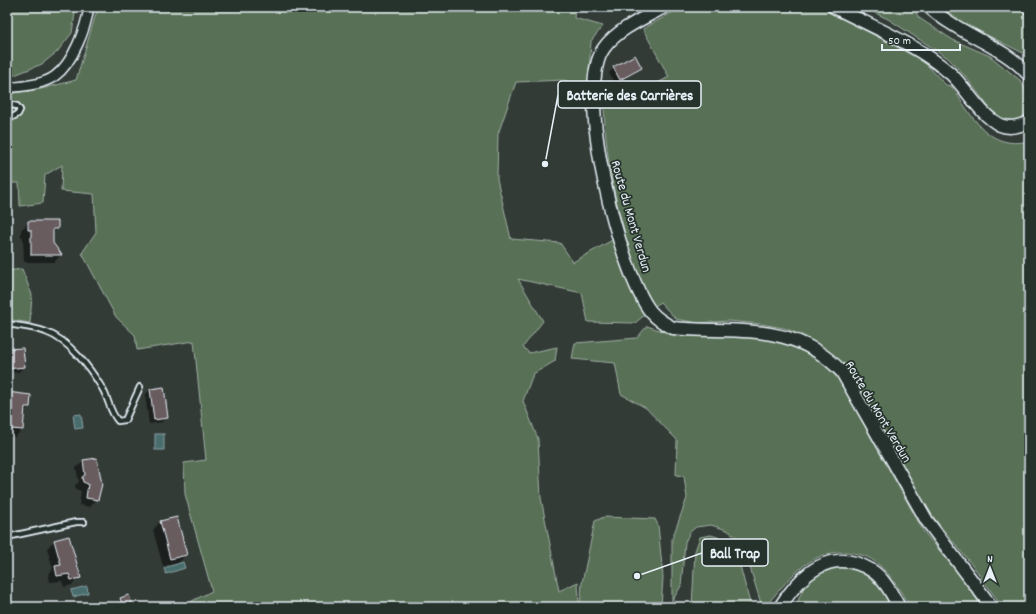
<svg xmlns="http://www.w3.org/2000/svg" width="1036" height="614" font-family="Dekko,sans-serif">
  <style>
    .green { fill: #597055; stroke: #a0b0a6 }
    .water { fill: #486d6d; stroke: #88a2a5 }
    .shadow { fill: #0007 }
    .building { fill: #675c5f; stroke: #e8f1f8 }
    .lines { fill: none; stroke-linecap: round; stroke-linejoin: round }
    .service-casing { stroke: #e8f1f8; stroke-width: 8 }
    .minor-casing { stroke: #e8f1f8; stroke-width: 12 }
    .tertiary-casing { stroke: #e8f1f8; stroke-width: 15 }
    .service { stroke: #26332d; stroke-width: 4.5 }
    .minor { stroke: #26332d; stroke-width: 9 }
    .tertiary { stroke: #26332d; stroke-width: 12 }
    .labels { text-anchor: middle; stroke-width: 3.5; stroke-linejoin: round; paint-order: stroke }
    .street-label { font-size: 14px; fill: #e8f1f8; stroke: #26332d }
    .leader { fill: none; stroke: #e8f1f8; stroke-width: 1.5 }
    .callout-dot { fill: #e8f1f8; stroke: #26332d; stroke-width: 1.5 }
    .callout { fill: #26332d; stroke: #e8f1f8; stroke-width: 1.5 }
    .callout-label { font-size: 15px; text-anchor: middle; font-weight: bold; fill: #e8f1f8 }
  </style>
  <rect width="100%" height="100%" fill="#333b37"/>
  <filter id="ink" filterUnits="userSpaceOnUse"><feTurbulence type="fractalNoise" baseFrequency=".025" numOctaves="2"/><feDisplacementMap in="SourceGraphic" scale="8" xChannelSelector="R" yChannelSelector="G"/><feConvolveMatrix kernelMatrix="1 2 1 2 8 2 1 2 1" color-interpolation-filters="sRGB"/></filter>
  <g filter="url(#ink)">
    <g class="green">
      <path d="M 7,7 L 76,7 L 72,33 L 57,52 L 42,64 L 7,78 Z"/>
      <path d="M 98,7 L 575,7 L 574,18 L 603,26 L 591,41 L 588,87 L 564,80 L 516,82 L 498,134 L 497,179 L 511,239 L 560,243 L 573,262 L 625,233 C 611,186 604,144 604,95 L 652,86 L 669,77 L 643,29 L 682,7 L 822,7 L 923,61 L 946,85 L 951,86 C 972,115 987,151 1029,141 L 1029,607 L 999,607 L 996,598 L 973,566 L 937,522 L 914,490 L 847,372 L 830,352 L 806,337 L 784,328 L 761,324 L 729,321 L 698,323 L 676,319 L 660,302 L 635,323 L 588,322 L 582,293 L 518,279 L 543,321 L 523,347 L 529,353 L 557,347 L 555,361 L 533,374 L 523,401 L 538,439 L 541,498 L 559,591 L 578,582 L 579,607 L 191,607 L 192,601 L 212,591 L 185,494 L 184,463 L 206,460 L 194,341 L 137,350 L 135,335 L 116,317 L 82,253 L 96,232 L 94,194 L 61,191 L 62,165 L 45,175 L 43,203 L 20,206 L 19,183 L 7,183 L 7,94 L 41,89 L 76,80 Z"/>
      <path d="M 862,7 L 913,7 L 919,18 L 953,40 L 990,56 L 1021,81 L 1029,98 L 1025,115 L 1014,121 L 1002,118 L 991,110 L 966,77 L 948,58 L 888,19 Z"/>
      <path d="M 937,7 L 1019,7 L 1029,15 L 1029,58 L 1025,54 L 955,19 Z"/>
      <path d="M 22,269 L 32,295 L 30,323 L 7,319 L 7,271 Z"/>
      <path d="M 647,326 L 678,336 L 759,335 L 802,348 L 824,362 L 838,378 L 924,532 L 959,574 L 978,601 L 979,607 L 910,607 C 901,593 892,575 879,565 C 870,556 857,553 845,552 C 808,551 787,581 765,607 L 762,607 L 742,541 L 727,530 L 711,525 L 696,527 L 690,532 L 685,542 L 681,586 L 672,601 L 672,539 L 687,498 L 684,476 L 676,475 L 677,440 L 646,408 L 621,394 L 615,363 L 572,359 L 575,343 L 637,338 Z"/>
      <path d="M 604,517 L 655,519 L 658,525 L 663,577 L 661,607 L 648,607 L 647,604 L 631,607 L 580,607 L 582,583 L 595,521 Z"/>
      <path d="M 711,535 L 727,540 L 735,547 L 751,607 L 692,607 L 695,551 L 700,537 Z"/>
      <path d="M 832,567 C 839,568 847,567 854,569 C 871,575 884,592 893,607 L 796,607 C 804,583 808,578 832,567 Z"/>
    </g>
    <g class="water">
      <path d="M 81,414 L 83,428 L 75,429 L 73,415 Z"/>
      <rect x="155" y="434" width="9" height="16"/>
      <path d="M 183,562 L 185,568 L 166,574 L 164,568 Z"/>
      <path d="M 87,586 L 88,593 L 73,597 L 71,590 Z"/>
    </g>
    <g class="shadow">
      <path d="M 614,68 L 641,68 L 636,72 L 615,84 L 609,73 Z"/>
      <path d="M 29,222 L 57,229 L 52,234 L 52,243 L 61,255 L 54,262 L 24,262 L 23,237 L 21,237 L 21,230 Z"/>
      <path d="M 7,350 L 23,367 L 19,372 L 7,373 Z"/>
      <path d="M 163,388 L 166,417 L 162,422 L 149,424 L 145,395 L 150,390 Z"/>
      <path d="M 7,393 L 29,407 L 23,413 L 22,430 L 15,437 L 7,437 Z"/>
      <path d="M 84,461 L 97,499 L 90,507 L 79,505 L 81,491 L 76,489 L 75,485 L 79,482 L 76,468 Z"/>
      <path d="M 160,522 L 186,555 L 178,563 L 163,566 L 153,530 Z"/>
      <path d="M 54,541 L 80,577 L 72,585 L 64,587 L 62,581 L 50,582 L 48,574 L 53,569 L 47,548 Z"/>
      <path d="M 121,599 L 132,607 L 115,607 Z"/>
    </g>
    <g class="building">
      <path d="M 635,55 L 642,68 L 620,80 L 613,67 Z"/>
      <path d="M 28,221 L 58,221 L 58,229 L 53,229 L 53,243 L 62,255 L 31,255 L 31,230 L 28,230 Z"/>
      <path d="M 23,348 L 25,367 L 7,369 L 7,349 Z"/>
      <path d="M 164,387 L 168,418 L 154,420 L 150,389 Z"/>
      <path d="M 7,392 L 31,395 L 30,407 L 25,407 L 23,430 L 10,429 L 12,405 L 7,405 Z"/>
      <path d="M 97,458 L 102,484 L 98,500 L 86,498 L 88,484 L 83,482 L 82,477 L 85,475 L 83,460 Z"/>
      <path d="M 177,517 L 187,555 L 170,559 L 160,521 Z"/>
      <path d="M 69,536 L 81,578 L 71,580 L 69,574 L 57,576 L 55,566 L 61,565 L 54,540 Z"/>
      <path d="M 129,595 L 133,607 L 123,607 L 120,598 Z"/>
    </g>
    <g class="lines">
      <defs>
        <g id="service">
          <path d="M 7,104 L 17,106 L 20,110 L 18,114 L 7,120"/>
          <path d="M 7,324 C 20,326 34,327 46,332 C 69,340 90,368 102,388 C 109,399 109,411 118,421 L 125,420 L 140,387"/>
          <path d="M 7,537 L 76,522 L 84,522"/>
        </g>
        <path id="minor" d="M 7,88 C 22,86 43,85 55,76 C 73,63 86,28 89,7"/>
        <g id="tertiary">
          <path d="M 664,7 C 644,18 618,29 604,48 C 573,90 620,274 651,312 C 657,319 665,324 673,328 C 736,334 793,320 842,372 L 927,521 L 985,598 L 990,607"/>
          <path d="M 834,7 C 873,27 918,45 951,74 C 968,90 979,114 1000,125 C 1009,129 1020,126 1029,122"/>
          <path d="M 929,7 C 935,12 942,18 949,22 C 976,40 1007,50 1029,75"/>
          <path d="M 1028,7 L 1029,8"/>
          <path d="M 780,607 C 801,574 831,546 871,570 C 884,578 892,594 899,607"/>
        </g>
      </defs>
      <use href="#service" class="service-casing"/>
      <use href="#minor" class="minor-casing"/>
      <use href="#tertiary" class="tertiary-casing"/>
      <use href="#service" class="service"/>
      <use href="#minor" class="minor"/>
      <use href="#tertiary" class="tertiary"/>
    </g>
  </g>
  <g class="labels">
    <g class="street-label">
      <text transform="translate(632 216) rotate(74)" y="5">Route du Mont Verdun</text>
      <text transform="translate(879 411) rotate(59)" y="5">Route du Mont Verdun</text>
    </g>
  </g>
  <path class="leader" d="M545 164L558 95M637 576L702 553"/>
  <g class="callout-dot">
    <circle cx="545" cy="164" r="4"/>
    <circle cx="637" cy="576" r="4"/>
  </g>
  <g class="callout">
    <rect x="558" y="81" width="143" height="27" rx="4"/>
    <rect x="702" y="539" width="66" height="27" rx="4"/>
  </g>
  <g class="callout-label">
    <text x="630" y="100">Batterie des Carrières</text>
    <text x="735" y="558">Ball Trap</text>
  </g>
  <rect width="1036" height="614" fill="none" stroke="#26332d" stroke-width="24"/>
  <rect x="12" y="12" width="1012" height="590" fill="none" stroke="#e8f1f8" stroke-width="1.5" filter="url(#ink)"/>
  <g transform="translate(990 568)" stroke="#26332d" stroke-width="3" paint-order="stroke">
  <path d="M0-3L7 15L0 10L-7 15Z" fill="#e8f1f8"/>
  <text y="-6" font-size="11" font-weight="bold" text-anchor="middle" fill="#e8f1f8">N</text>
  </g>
  <path d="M882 44v6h78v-6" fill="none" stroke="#e8f1f8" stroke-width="2"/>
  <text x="888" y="44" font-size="12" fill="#e8f1f8" stroke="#26332d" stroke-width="3" paint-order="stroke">50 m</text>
</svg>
